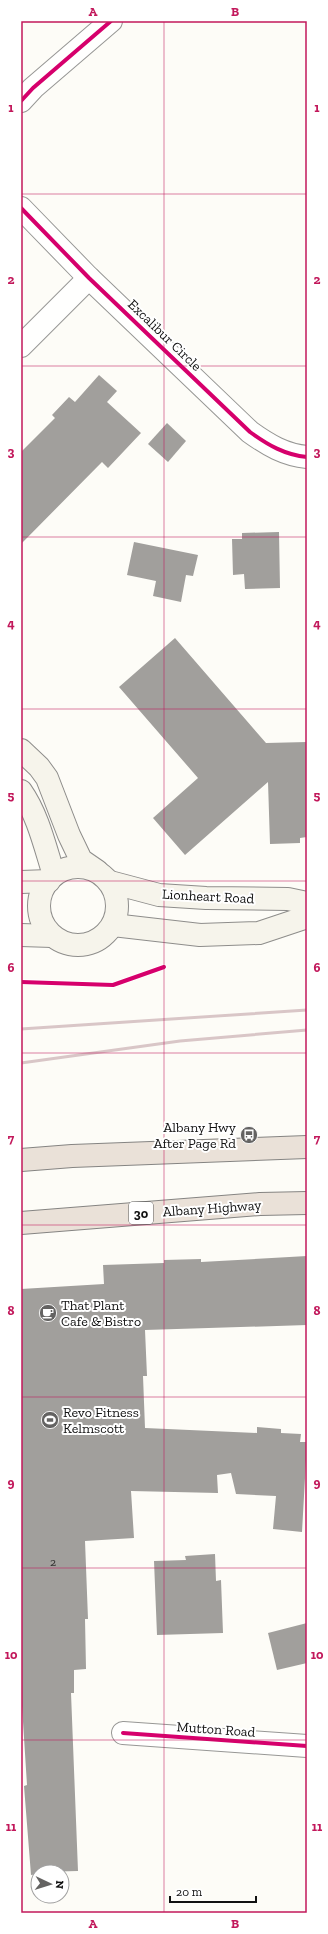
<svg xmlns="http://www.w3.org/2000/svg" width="328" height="1934" font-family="'Zilla Slab',serif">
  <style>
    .building { fill: #a19f9c }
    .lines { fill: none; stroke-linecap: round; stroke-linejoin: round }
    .street-casing { stroke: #979795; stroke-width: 24 }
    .secondary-casing { stroke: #8e8d8b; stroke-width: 24 }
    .highway-casing { stroke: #858482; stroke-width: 24 }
    .street { stroke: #fffffe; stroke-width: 22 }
    .secondary { stroke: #f6f4eb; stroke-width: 22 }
    .highway { stroke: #eae1d8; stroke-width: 22 }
    .rail { stroke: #d9c6c7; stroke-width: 3 }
    .cycleway-casing { stroke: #fff; stroke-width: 6 }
    .cycleway { stroke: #d6006c; stroke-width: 4 }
    .grid { fill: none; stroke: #c2185b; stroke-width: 1; stroke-opacity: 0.55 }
    .labels { text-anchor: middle; stroke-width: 4; stroke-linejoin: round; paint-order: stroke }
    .number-label { font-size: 12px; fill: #353434 }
    .shield { fill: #fff; stroke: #585858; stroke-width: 1 }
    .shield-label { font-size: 13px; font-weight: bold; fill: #111 }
    .street-label { font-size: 14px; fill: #111; stroke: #fff }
    .poi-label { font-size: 14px; fill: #111; stroke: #fff; text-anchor: start }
    .neatline { fill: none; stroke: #c2185b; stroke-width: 1.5 }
    .grid-label { font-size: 13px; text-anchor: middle; font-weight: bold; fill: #c2185b }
  </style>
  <rect width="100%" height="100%" fill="#fdfcf7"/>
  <g class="building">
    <path d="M 99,375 L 117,391 L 107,402 L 141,433 L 108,468 L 102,462 L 21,544 L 21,452 L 55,418 L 52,415 L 69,397 L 75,402 Z"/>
    <path d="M 167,423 L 186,441 L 168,462 L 148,444 Z"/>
    <path d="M 279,532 L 280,588 L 245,589 L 244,574 L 233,575 L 232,539 L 242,539 L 242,533 Z"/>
    <path d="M 134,542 L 198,555 L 193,576 L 186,575 L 181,602 L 153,596 L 156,581 L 127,575 Z"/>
    <path d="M 175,638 L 266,743 L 307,742 L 307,837 L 300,838 L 300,843 L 270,844 L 268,782 L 185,855 L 153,818 L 198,778 L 119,687 Z"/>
    <path d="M 307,1256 L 307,1325 L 145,1330 L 147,1376 L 143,1376 L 145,1428 L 257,1433 L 257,1427 L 281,1429 L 281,1433 L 301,1434 L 300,1442 L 307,1442 L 302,1532 L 273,1529 L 276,1496 L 236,1494 L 231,1473 L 217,1475 L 218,1493 L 131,1491 L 134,1538 L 85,1541 L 88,1619 L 85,1619 L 86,1669 L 74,1670 L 74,1693 L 71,1693 L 78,1871 L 38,1872 L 38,1874 L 31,1875 L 24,1786 L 27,1785 L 21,1690 L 21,1289 L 104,1284 L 103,1265 L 164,1263 L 164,1260 L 201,1259 L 201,1262 Z"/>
    <path d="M 215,1554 L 216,1581 L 221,1580 L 223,1633 L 157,1635 L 154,1561 L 186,1560 L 185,1556 Z"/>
    <path d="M 307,1623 L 307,1663 L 277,1670 L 268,1633 Z"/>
  </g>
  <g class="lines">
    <defs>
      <g id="street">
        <path d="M 21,101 L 33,88 L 111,21"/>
        <path d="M 21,208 L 89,278 L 250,432 C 268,445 285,455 307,457"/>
        <path d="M 21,346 L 89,278"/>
        <path d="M 123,1733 L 307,1746"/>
      </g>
      <g id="secondary">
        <path d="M 21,750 L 39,767 L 47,778 L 69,835 L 81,860 L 97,871"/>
        <path d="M 21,791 C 38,815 45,847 54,875"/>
        <circle cx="78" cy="906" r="39"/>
        <path d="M 21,882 L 49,881"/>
        <path d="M 110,882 L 159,895 L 206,898 L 288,899 L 307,903"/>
        <path d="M 113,925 L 200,935 L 259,933 L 307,917"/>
        <path d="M 21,935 L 52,936"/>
      </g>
      <g id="highway">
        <path d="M 21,1160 L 72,1156 L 307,1147"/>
        <path d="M 21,1223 L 260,1204 L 307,1203"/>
      </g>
    </defs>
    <use href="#street" class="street-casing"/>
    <use href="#secondary" class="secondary-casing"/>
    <use href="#highway" class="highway-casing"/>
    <use href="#street" class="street"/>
    <use href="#secondary" class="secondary"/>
    <use href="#highway" class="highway"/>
    <g class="rail">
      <path d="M 21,1029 L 307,1010"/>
      <path d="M 21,1063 L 180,1041 L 307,1030"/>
    </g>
    <defs>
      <g id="cycleway">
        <path d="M 21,101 L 33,88 L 111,21"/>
        <path d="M 21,208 L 89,278 L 250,432 C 268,445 285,455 307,457"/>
        <path d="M 21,982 L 113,985 L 164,967"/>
        <path d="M 123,1733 L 307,1746"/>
      </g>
    </defs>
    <use href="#cycleway" class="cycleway-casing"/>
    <use href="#cycleway" class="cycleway"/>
  </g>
  <path class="grid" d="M 164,21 L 164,1913M 21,194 L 307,194M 21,366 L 307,366M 21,537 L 307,537M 21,709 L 307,709M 21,881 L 307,881M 21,1053 L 307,1053M 21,1225 L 307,1225M 21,1397 L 307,1397M 21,1568 L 307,1568M 21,1740 L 307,1740"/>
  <defs>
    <symbol id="bus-disc" viewBox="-11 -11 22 22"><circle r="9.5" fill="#646362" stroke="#fff"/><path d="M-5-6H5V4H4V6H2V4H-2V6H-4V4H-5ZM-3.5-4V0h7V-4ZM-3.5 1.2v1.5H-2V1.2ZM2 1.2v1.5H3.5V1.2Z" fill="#fff"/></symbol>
    <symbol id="cafe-disc" viewBox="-11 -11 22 22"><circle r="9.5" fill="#646362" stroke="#fff"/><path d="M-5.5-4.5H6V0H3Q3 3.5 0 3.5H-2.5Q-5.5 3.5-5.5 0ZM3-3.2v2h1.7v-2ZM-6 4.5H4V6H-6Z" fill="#fff"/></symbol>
    <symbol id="stadium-disc" viewBox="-11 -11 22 22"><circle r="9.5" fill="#646362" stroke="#fff"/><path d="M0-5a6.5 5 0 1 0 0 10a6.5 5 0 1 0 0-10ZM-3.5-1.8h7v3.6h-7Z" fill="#fff"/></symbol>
  </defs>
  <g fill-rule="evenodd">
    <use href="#bus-disc" x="239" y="1125" width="20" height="20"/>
    <use href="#cafe-disc" x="38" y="1303" width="20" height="20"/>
    <use href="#stadium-disc" x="40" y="1410" width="20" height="20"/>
  </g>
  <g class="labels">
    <g class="number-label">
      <text x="53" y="1566">2</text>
    </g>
    <rect class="shield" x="129" y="1202" width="24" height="22" rx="3"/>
    <g class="shield-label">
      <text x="141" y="1218">30</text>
    </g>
    <g class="street-label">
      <text transform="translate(165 335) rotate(44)" y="5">Excalibur Circle</text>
      <text transform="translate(208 896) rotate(3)" y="5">Lionheart Road</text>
      <text transform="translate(212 1208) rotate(-4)" y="5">Albany Highway</text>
      <text transform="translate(216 1729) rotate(4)" y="5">Mutton Road</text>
    </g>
    <g class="poi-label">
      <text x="236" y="1132" text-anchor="end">Albany Hwy<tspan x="236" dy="16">After Page Rd</tspan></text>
      <text x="61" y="1310">That Plant<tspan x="61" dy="16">Cafe &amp; Bistro</tspan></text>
      <text x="63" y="1417">Revo Fitness<tspan x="63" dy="16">Kelmscott</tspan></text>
    </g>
  </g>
  <rect width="328" height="1934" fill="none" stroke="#ffffff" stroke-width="44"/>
  <g transform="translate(50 1884) rotate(94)"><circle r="19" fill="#ffffff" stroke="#a0a0a0"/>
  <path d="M0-3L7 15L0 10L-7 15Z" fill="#646362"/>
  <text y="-6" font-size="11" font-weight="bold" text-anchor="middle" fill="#111111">N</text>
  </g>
  <path d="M170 1896v6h86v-6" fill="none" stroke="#111111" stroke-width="2"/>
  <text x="176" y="1896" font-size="12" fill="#111111" stroke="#ffffff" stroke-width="3" paint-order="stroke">20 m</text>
  <rect x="22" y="22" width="284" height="1890" class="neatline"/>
  <g class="grid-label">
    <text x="93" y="16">A</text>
    <text x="235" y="16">B</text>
    <text x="11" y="112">1</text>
    <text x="317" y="112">1</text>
    <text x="11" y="284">2</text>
    <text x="317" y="284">2</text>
    <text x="11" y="456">3</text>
    <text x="317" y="456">3</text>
    <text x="11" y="628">4</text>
    <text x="317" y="628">4</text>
    <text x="11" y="800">5</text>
    <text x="317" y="800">5</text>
    <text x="11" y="972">6</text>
    <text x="317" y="972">6</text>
    <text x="11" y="1143">7</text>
    <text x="317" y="1143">7</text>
    <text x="11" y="1315">8</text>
    <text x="317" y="1315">8</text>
    <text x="11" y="1487">9</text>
    <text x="317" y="1487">9</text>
    <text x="11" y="1659">10</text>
    <text x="317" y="1659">10</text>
    <text x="11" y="1831">11</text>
    <text x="317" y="1831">11</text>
    <text x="93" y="1928">A</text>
    <text x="235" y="1928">B</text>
  </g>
</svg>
